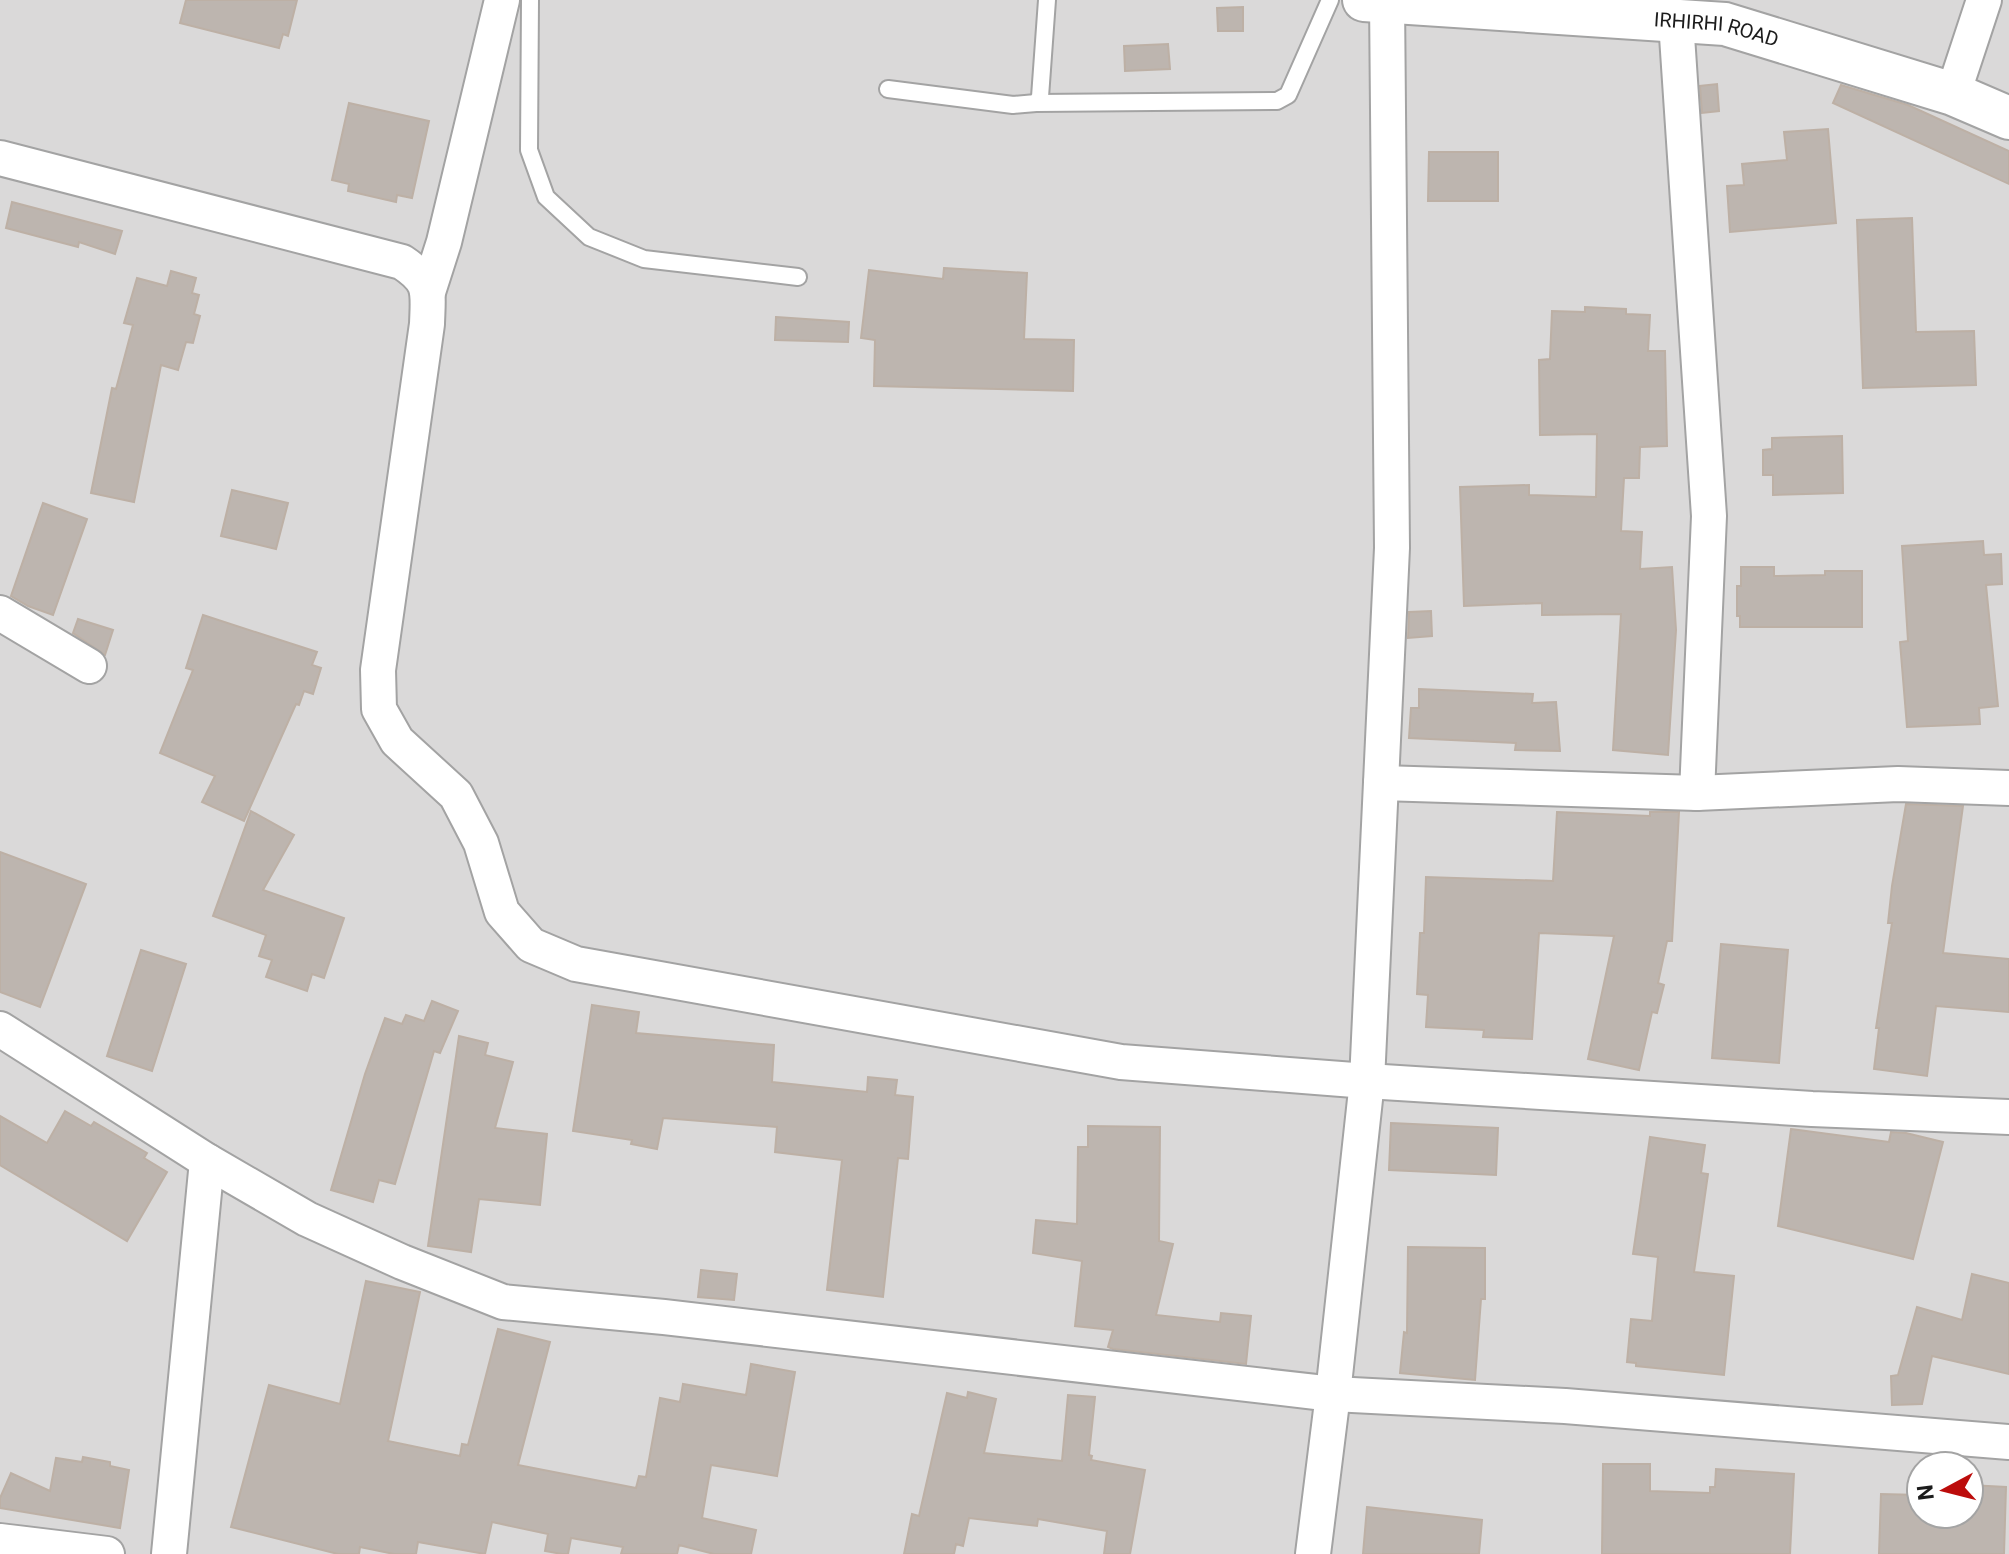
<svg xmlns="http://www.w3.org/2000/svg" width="2009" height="1554" font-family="Roboto,sans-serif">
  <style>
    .residential { fill: #dad9d9; fill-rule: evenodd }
    .building { fill: #bdb5af; stroke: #bdb0a5; stroke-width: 2 }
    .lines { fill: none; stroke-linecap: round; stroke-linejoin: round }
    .service-casing { stroke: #a3a3a3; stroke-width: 20 }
    .minor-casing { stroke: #a3a3a3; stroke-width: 38 }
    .tertiary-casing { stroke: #a3a3a3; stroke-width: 46 }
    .service { stroke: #fff; stroke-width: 16 }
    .minor { stroke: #fff; stroke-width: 34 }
    .tertiary { stroke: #fff; stroke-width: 42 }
    .labels { text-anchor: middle; stroke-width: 8; stroke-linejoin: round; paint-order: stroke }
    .street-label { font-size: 20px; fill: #1c1c1c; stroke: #fff }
  </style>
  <rect width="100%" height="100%" fill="#ede9e2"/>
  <path class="residential" d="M 0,0 L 2009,0 L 2009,1554 L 0,1554 ZM 1921,1466 L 1969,1466 L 1969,1514 L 1921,1514 Z"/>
  <g class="building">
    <path d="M 186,0 L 297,0 L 288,36 L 283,34 L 279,48 L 180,23 Z"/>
    <path d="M 1243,7 L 1243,31 L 1218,31 L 1217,8 Z"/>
    <path d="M 1168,44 L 1170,69 L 1125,71 L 1124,46 Z"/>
    <path d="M 1717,84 L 1719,111 L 1702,113 L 1700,86 Z"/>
    <path d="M 1841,85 L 1908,105 L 2009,151 L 2009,184 L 1833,103 Z"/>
    <path d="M 349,103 L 429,121 L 412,198 L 397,195 L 396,202 L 348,191 L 349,184 L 332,180 Z"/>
    <path d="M 1828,129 L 1836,223 L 1730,232 L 1727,186 L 1744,185 L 1742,164 L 1787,160 L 1784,132 Z"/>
    <path d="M 1429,152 L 1498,152 L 1498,201 L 1428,201 Z"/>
    <path d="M 12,202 L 122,231 L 115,254 L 79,242 L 78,247 L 6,228 Z"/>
    <path d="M 1912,218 L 1916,332 L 1974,331 L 1976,385 L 1863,388 L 1857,220 Z"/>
    <path d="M 944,268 L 1027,273 L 1024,339 L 1074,340 L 1073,391 L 874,386 L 875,340 L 861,338 L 869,270 L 943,279 Z"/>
    <path d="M 171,271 L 196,278 L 192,293 L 199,295 L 194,314 L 200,316 L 193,343 L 186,342 L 178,370 L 161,365 L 134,502 L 91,493 L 112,388 L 116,389 L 133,325 L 124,323 L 137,278 L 167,286 Z"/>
    <path d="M 1585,307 L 1626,309 L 1626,314 L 1650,315 L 1648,351 L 1665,351 L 1667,446 L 1640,447 L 1639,478 L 1624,478 L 1621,531 L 1642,532 L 1640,569 L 1672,567 L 1676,630 L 1668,755 L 1613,750 L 1621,614 L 1542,615 L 1542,603 L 1464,606 L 1460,487 L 1529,485 L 1529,495 L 1596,497 L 1597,434 L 1540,435 L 1539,360 L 1550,359 L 1552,311 L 1585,312 Z"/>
    <path d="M 776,317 L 849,322 L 848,342 L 775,340 Z"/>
    <path d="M 1842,436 L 1843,493 L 1773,495 L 1773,475 L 1763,475 L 1763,450 L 1772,449 L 1772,438 Z"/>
    <path d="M 232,490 L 288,503 L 276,549 L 221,536 Z"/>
    <path d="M 43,503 L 87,519 L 53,615 L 28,606 L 11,596 Z"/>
    <path d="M 1983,541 L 1984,555 L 2001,554 L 2002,584 L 1986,585 L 1998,706 L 1979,708 L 1980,724 L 1907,727 L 1900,642 L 1908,641 L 1902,546 Z"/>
    <path d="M 1741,567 L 1774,567 L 1774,576 L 1825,575 L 1825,571 L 1862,571 L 1862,627 L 1740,627 L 1740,616 L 1737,616 L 1737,586 L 1741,586 Z"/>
    <path d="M 1431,611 L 1432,636 L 1408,638 L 1409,612 Z"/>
    <path d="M 203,615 L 317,652 L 312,665 L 321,668 L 313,694 L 304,691 L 299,705 L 296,704 L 244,821 L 202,802 L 215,776 L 160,753 L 193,670 L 186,668 Z"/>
    <path d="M 78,619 L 113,630 L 105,655 L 73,633 Z"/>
    <path d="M 1419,689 L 1533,694 L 1532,703 L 1556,702 L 1560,751 L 1515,750 L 1516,743 L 1409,738 L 1411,708 L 1419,708 Z"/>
    <path d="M 1906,804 L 1963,806 L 1943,953 L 2009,959 L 2009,1012 L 1936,1006 L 1927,1076 L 1874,1069 L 1879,1028 L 1876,1028 L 1892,923 L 1888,923 L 1892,886 Z"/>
    <path d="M 251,811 L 294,835 L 263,890 L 344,918 L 324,978 L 312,974 L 307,991 L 266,977 L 272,960 L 259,956 L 266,935 L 213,916 Z"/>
    <path d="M 1557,812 L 1650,816 L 1650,812 L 1679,812 L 1672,941 L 1667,941 L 1658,983 L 1664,985 L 1657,1013 L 1652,1012 L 1639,1070 L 1588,1059 L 1614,936 L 1539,933 L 1532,1039 L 1483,1037 L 1484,1030 L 1426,1027 L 1428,995 L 1417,994 L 1420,933 L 1424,933 L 1426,877 L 1553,881 Z"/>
    <path d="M 0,852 L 86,884 L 40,1007 L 0,992 Z"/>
    <path d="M 1721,944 L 1788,950 L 1779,1063 L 1712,1058 Z"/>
    <path d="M 141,950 L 186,964 L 152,1071 L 107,1056 Z"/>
    <path d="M 432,1001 L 458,1011 L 440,1053 L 434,1051 L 395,1184 L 379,1180 L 373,1202 L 331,1190 L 365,1074 L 385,1018 L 402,1024 L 406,1015 L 424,1021 Z"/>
    <path d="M 592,1005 L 639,1012 L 636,1033 L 774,1045 L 772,1082 L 867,1092 L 868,1077 L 897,1080 L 895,1095 L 913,1097 L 908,1159 L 898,1158 L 883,1297 L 827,1290 L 842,1160 L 775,1152 L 777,1127 L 663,1118 L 657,1149 L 631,1144 L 632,1140 L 573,1131 Z"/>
    <path d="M 459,1036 L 488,1043 L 485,1055 L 513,1062 L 495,1128 L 547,1134 L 540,1205 L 479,1199 L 471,1252 L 428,1246 Z"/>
    <path d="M 65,1111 L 91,1126 L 94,1122 L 147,1153 L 144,1158 L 167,1172 L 127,1241 L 0,1165 L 0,1116 L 47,1143 Z"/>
    <path d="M 1391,1123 L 1498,1128 L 1496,1175 L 1389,1170 Z"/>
    <path d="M 1088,1126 L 1160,1127 L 1159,1241 L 1173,1244 L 1156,1315 L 1220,1322 L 1221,1313 L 1251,1316 L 1246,1364 L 1113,1349 L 1108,1347 L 1113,1330 L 1075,1326 L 1082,1261 L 1033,1253 L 1036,1220 L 1077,1224 L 1078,1147 L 1088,1147 Z"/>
    <path d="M 1791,1129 L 1889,1142 L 1891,1132 L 1906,1133 L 1943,1142 L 1913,1259 L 1778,1226 Z"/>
    <path d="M 1650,1137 L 1705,1145 L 1701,1173 L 1708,1174 L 1694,1272 L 1734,1276 L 1724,1375 L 1636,1366 L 1636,1363 L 1627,1362 L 1631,1319 L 1652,1321 L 1658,1257 L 1633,1254 Z"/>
    <path d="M 1408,1247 L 1485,1248 L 1485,1299 L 1481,1299 L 1475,1380 L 1400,1373 L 1404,1332 L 1407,1333 Z"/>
    <path d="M 701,1270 L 737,1274 L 734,1300 L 698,1297 Z"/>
    <path d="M 1972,1274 L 2009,1283 L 2009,1374 L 1932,1356 L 1922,1404 L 1892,1405 L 1891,1376 L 1898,1375 L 1917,1307 L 1962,1320 Z"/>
    <path d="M 366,1281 L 420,1292 L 388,1441 L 460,1456 L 462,1444 L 468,1445 L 498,1329 L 550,1342 L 518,1465 L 636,1488 L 639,1476 L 646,1477 L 660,1398 L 680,1402 L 683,1384 L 746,1395 L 751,1364 L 795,1372 L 777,1476 L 711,1465 L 702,1518 L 756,1530 L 751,1554 L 714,1554 L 679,1545 L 677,1554 L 621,1554 L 623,1547 L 571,1538 L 568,1554 L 562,1554 L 545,1551 L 548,1534 L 492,1522 L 485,1554 L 418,1542 L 416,1554 L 394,1554 L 360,1547 L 359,1554 L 338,1554 L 231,1527 L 269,1385 L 340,1404 Z"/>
    <path d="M 968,1392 L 996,1399 L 984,1453 L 1062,1461 L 1068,1395 L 1095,1397 L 1089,1455 L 1092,1456 L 1091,1460 L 1145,1470 L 1130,1554 L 1104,1554 L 1107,1531 L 1038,1519 L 1037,1526 L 969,1518 L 963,1546 L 956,1544 L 954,1554 L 904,1554 L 912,1514 L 919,1516 L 947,1393 L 967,1398 Z"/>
    <path d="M 83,1457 L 110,1462 L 110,1466 L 129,1470 L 120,1528 L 0,1508 L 0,1498 L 11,1473 L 50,1491 L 56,1458 L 82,1462 Z"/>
    <path d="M 1603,1464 L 1650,1464 L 1650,1491 L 1710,1493 L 1710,1487 L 1715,1487 L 1716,1469 L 1794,1474 L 1790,1554 L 1602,1554 Z"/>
    <path d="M 1969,1485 L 2006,1487 L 2004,1554 L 1879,1554 L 1881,1494 L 1921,1495 L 1921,1514 L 1969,1514 Z"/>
    <path d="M 1367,1507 L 1482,1520 L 1479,1554 L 1363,1554 Z"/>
  </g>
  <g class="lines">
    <defs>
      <g id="service">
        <path d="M 530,0 L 529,150 L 546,197 L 589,237 L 644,259 L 798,277"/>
        <path d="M 888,89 L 1013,105 L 1036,103 L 1040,97 L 1047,0"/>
        <path d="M 1036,103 L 1277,101 L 1288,95 L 1330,0"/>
      </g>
      <g id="minor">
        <path d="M 1676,21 L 1709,516 L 1697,793"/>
        <path d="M 1953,94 L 1984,0"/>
        <path d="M 0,158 L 402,262 C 432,282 428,291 427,324 L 378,670 L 379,709 L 397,741 L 456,795 L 481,843 L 502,912 L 531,945 L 576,964 L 1121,1062 L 1367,1081 L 1812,1109 L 2009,1117"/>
        <path d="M 428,292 L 444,242 L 502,0"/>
        <path d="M 0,613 L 89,666"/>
        <path d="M 1381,783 L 1697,793 L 1898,784 L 2009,788"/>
        <path d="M 0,1029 L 207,1161 L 307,1219 L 402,1262 L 503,1302 L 664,1317 L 1333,1394 L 1565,1406 L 2009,1442"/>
        <path d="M 0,1541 L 107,1554"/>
        <path d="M 169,1554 L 207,1161"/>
        <path d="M 1313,1554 L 1333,1394 L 1367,1081 L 1392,548 L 1387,0"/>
      </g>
      <g id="tertiary">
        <path id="s1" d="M 1364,0 L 1725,24 L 1953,94 L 2009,118"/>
      </g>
    </defs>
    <use href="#service" class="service-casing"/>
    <use href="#minor" class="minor-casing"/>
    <use href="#tertiary" class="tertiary-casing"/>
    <use href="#service" class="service"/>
    <use href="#minor" class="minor"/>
    <use href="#tertiary" class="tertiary"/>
  </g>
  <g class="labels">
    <g class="street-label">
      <text dy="7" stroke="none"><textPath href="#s1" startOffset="354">IRHIRHI ROAD</textPath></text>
    </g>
  </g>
  <g transform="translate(1945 1490) rotate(263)"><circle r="38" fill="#ffffff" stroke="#a4a4a4" stroke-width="2"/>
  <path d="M0-6L14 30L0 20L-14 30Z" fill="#bc0c0b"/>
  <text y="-12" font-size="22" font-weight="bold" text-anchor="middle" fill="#1c1c1c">N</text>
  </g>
</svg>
